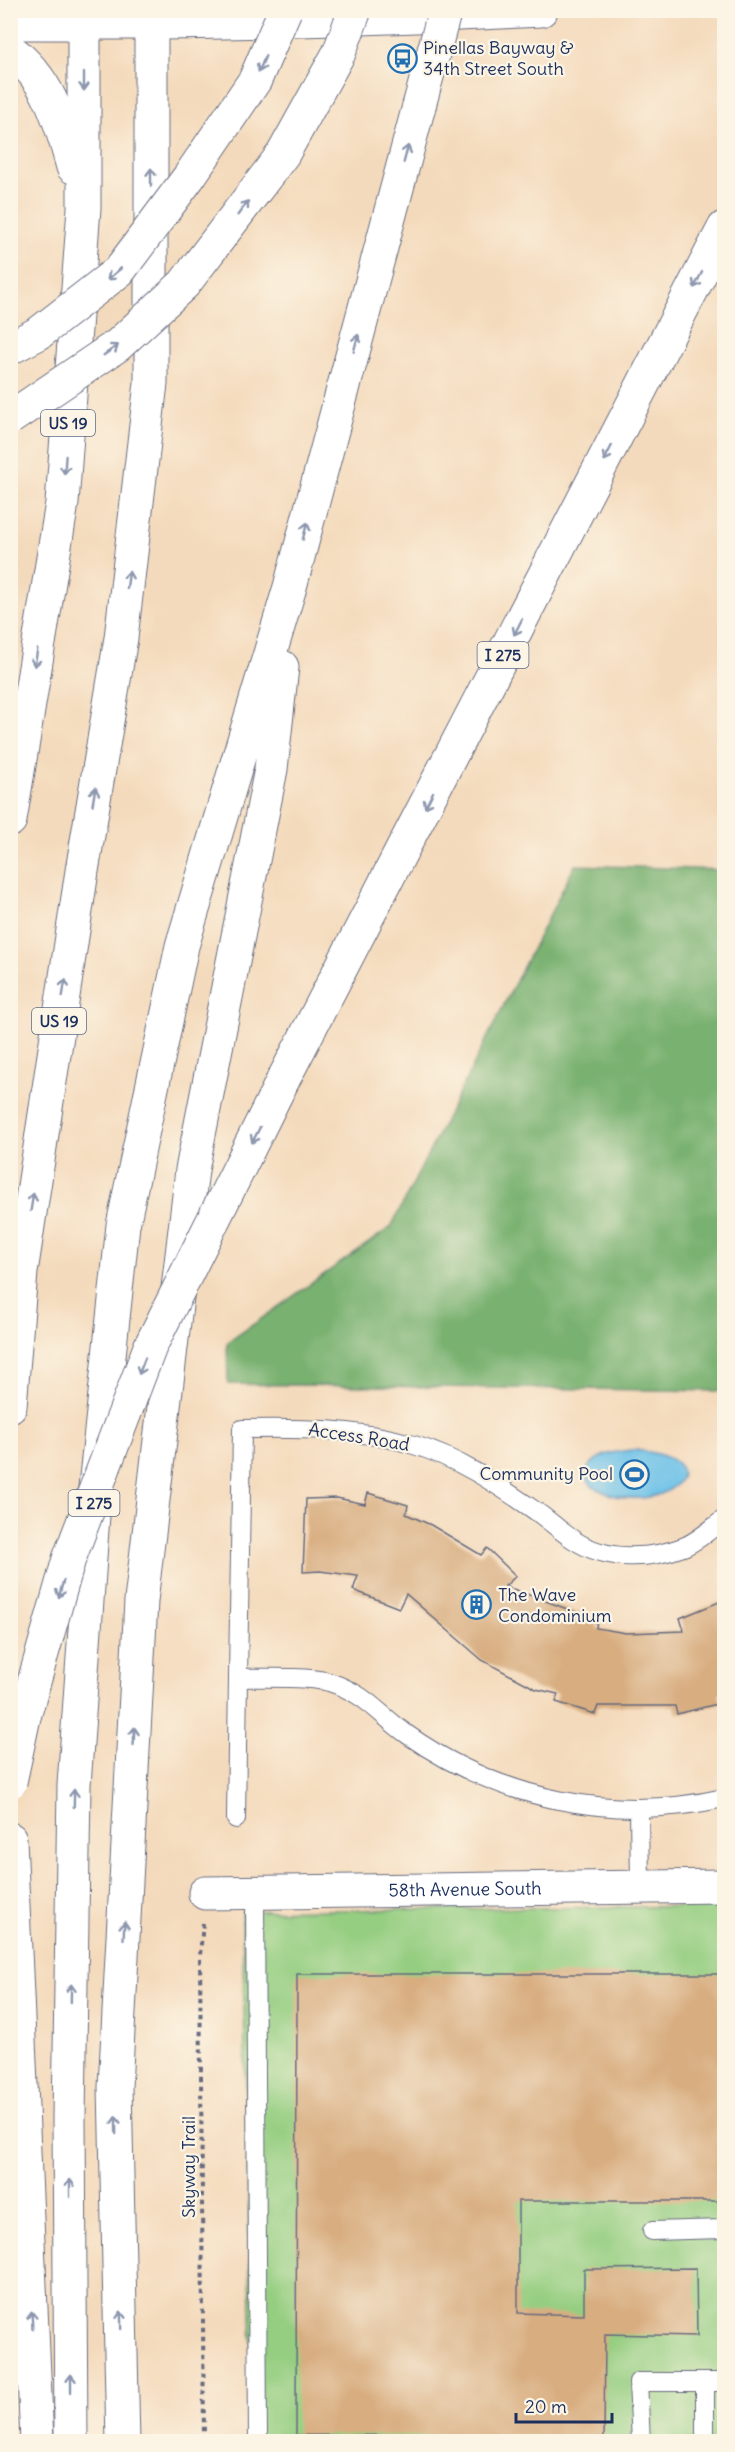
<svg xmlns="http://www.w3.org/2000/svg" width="735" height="2452" font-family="Delius,sans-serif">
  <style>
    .green { fill: #95ce81; stroke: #587e70; stroke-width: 1.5 }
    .forest { fill: #78b16f; stroke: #4a7066; stroke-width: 1.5 }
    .water { fill: #6cc1e8; stroke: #4478a3; stroke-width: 1.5 }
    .building { fill: #d8ad80 }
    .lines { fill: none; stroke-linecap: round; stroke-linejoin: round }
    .lane-casing { stroke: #676b7f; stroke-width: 20 }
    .street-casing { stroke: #676b7f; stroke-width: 35 }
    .primary-casing { stroke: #676b7f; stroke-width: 35 }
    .highway-casing { stroke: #676b7f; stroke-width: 35 }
    .path { stroke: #676b7f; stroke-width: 4; stroke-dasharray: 4.5 4.5; stroke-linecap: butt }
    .lane { stroke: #fff; stroke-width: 18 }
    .street { stroke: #fff; stroke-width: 33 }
    .primary { stroke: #fff; stroke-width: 33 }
    .highway { stroke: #fff; stroke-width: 33 }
    .highway-bridge-casing { stroke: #676b7f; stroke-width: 35; stroke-linecap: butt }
    .highway-bridge { stroke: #fff; stroke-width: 33 }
    .oneway { stroke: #8d97ae }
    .labels { text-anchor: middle; stroke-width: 4.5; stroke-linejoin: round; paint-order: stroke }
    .shield { fill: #fcf5e5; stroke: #5e6a86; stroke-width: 1.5 }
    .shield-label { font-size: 16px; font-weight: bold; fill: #1b2f5e }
    .poi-label { font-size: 18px; fill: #1b2f5e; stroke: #fcf5e5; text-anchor: start }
    .street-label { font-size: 18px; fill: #1b2f5e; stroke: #fcf5e5 }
  </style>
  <rect width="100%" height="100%" fill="#fcf5e5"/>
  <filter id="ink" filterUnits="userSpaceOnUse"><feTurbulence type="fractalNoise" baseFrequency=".0167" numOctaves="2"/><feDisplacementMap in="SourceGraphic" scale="12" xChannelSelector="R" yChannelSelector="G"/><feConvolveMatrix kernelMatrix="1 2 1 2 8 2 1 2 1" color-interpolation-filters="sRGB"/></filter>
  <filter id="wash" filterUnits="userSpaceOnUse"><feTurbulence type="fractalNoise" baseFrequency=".008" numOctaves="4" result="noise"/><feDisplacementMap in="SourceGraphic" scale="24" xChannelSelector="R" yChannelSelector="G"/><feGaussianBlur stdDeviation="1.35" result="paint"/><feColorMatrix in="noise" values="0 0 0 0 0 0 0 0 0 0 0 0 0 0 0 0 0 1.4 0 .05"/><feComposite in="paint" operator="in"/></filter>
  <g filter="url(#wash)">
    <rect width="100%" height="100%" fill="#f4dabc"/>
    <path class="green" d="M 724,1906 L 724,2441 L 254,2441 L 242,1911 Z"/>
    <path class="forest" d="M 575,865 L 724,870 L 724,1391 L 228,1384 L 227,1343 L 391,1227 Z"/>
    <path class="water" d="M 635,1450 C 730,1460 661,1520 599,1490 C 589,1485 585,1479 588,1468 C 598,1453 618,1451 635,1450 Z"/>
    <g id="blocks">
      <g class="building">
        <path d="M 368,1493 L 408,1505 L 406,1514 L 431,1525 L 481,1555 L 487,1548 L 516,1576 L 505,1586 L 597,1620 L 596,1628 L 626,1633 L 684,1631 L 680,1618 L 724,1600 L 724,1692 L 719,1694 L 721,1703 L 677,1714 L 675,1706 L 598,1706 L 595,1714 L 556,1702 L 558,1694 L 536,1689 L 482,1660 L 406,1594 L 399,1608 L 353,1590 L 358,1576 L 320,1571 L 303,1572 L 306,1499 L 337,1498 L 365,1504 Z"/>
        <path d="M 297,1974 L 724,1974 L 724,2201 L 518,2201 L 518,2313 L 584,2315 L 584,2269 L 696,2268 L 697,2336 L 605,2334 L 604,2442 L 542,2442 L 542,2436 L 296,2435 Z"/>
      </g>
    </g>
  </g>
  <g filter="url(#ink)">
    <use href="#blocks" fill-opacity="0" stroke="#676b7f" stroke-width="1.5"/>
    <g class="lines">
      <defs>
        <g id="lane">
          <path d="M 724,1519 C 712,1528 697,1542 683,1547 C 648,1560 606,1561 574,1540 C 561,1532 550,1521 537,1512 C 499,1486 459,1458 414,1445 C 359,1428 299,1428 242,1429 L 238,1678 C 261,1678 308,1676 329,1682 C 367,1694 378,1714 408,1735 C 501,1800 614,1823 724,1798"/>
          <path d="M 639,1809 L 640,1887"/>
          <path d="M 236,1819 L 238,1678"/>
          <path d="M 255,1893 L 258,2442"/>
          <path d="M 652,2231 L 724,2229"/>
          <path d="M 641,2442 L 638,2382 L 724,2382"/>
          <path d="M 705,2442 L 705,2382"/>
        </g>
        <g id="street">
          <path id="s1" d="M 205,1893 L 724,1886"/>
        </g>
        <path id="primary" d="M 10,23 L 85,23"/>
        <g id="highway">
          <path d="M 85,23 C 237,24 389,18 541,10"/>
          <path d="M 10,50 C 51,81 60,121 73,167"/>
          <path d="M 10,820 L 62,503 L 84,208 L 84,10"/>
          <path d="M 282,1082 L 724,228"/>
          <path d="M 10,1406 L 21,1272 L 82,871 L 121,638 L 151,383 L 151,10"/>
          <path d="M 10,1839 L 37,2442"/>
          <path d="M 71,2442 L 69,2118 L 74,1785 L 95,1487 L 123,1225 L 182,946 L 290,587 L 419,106"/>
          <path d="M 123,2442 L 115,2087 L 141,1601 L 192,1170 L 271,769 L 282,667"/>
        </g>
      </defs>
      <use href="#lane" class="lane-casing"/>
      <use href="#street" class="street-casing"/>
      <use href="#primary" class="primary-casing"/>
      <use href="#highway" class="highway-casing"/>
      <g class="path">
        <path d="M 10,516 L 15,450"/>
        <path d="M 203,1923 L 200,1955 L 204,2442"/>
      </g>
      <use href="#lane" class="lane"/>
      <use href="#street" class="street"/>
      <use href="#primary" class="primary"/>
      <use href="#highway" class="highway"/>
      <defs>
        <g id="highway-bridge">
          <path d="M 419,106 L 445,10"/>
          <path d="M 10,348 L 39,333 L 119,271 L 189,177 L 255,80 L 285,10"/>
          <path d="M 10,418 L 118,345 L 184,284 L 283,154 L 339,53 L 355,10"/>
          <path d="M 10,1782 L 24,1717 L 69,1559 L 150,1347 L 282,1082"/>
        </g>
      </defs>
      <use href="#highway-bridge" class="highway-bridge-casing"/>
      <use href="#highway-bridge" class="highway-bridge"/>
    </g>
    <defs><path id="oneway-shaft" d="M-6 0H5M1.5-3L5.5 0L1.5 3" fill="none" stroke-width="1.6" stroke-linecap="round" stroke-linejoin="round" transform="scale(1.5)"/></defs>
    <g class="oneway">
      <use href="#oneway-shaft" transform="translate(262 64) rotate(113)"/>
      <use href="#oneway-shaft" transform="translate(84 82) rotate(90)"/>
      <use href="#oneway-shaft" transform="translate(406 154) rotate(-75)"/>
      <use href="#oneway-shaft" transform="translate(151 177) rotate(-90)"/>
      <use href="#oneway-shaft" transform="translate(243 208) rotate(-53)"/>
      <use href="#oneway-shaft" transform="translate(114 274) rotate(140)"/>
      <use href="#oneway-shaft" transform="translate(698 280) rotate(117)"/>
      <use href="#oneway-shaft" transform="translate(356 343) rotate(-75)"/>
      <use href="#oneway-shaft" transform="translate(111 350) rotate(-35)"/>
      <use href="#oneway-shaft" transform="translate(608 453) rotate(117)"/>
      <use href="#oneway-shaft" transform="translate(65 465) rotate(94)"/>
      <use href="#oneway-shaft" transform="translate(305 531) rotate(-75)"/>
      <use href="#oneway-shaft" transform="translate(128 580) rotate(-83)"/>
      <use href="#oneway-shaft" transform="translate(518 627) rotate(117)"/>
      <use href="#oneway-shaft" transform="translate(36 658) rotate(99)"/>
      <use href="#oneway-shaft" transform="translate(94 796) rotate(-80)"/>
      <use href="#oneway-shaft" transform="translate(429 800) rotate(117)"/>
      <use href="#oneway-shaft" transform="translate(64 988) rotate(-81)"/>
      <use href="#oneway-shaft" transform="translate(256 1135) rotate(117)"/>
      <use href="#oneway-shaft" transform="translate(32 1202) rotate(-81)"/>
      <use href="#oneway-shaft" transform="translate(142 1366) rotate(111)"/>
      <use href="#oneway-shaft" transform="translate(61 1589) rotate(106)"/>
      <use href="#oneway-shaft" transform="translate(134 1736) rotate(-87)"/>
      <use href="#oneway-shaft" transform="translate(74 1798) rotate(-89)"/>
      <use href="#oneway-shaft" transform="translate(124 1930) rotate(-87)"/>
      <use href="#oneway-shaft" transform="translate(71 1993) rotate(-89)"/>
      <use href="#oneway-shaft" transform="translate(116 2125) rotate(-91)"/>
      <use href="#oneway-shaft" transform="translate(70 2188) rotate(-90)"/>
      <use href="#oneway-shaft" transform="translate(32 2320) rotate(-93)"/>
      <use href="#oneway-shaft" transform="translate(121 2320) rotate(-91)"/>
      <use href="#oneway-shaft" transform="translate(71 2383) rotate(-90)"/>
    </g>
  </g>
  <defs>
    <symbol id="bus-ring" viewBox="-11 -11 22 22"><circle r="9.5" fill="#fcf5e5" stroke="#1f6fb2" stroke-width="1.5"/><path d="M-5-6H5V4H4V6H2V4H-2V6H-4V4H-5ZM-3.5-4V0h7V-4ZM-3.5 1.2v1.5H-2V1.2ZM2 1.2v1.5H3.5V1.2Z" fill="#1f6fb2"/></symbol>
    <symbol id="stadium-ring" viewBox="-11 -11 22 22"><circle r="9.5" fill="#fcf5e5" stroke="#1f6fb2" stroke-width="1.5"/><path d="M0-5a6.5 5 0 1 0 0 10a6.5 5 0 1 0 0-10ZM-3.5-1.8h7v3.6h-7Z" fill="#1f6fb2"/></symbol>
    <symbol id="building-ring" viewBox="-11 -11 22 22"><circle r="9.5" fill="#fcf5e5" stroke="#1f6fb2" stroke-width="1.5"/><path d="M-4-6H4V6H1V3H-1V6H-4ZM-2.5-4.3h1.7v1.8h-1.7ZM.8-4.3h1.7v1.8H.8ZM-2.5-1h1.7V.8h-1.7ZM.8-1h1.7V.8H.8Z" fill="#1f6fb2"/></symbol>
  </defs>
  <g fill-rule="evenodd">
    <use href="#bus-ring" x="386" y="42" width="33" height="33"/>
    <use href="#stadium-ring" x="618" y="1458" width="33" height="33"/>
    <use href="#building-ring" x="460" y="1588" width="33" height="33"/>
  </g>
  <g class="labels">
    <g class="shield">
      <rect x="41" y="410" width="54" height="26" rx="4.5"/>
      <rect x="477.5" y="642" width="51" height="26" rx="4.5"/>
      <rect x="32" y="1008" width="54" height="26" rx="4.5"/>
      <rect x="68.5" y="1490" width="51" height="26" rx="4.5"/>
    </g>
    <g class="shield-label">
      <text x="68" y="429">US 19</text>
      <text x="503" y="661">I 275</text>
      <text x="59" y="1027">US 19</text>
      <text x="94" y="1509">I 275</text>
    </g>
    <g class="poi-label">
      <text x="423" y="54">Pinellas Bayway &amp;<tspan x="423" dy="21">34th Street South</tspan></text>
      <text x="613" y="1480" text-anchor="end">Community Pool</text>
      <text x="498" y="1601">The Wave<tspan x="498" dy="21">Condominium</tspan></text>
    </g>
    <g class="street-label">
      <text transform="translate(359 1437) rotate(9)" y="6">Access Road</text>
      <text dy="6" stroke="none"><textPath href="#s1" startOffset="260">58th Avenue South</textPath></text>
      <text transform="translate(189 2167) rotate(-90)" y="6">Skyway Trail</text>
    </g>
  </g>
  <rect width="735" height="2452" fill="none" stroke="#fcf5e5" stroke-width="36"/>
  <path d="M516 2413v9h96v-9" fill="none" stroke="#1b2f5e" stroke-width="3"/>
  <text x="525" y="2413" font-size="18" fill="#1b2f5e" stroke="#fcf5e5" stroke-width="4.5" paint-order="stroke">20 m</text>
</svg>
